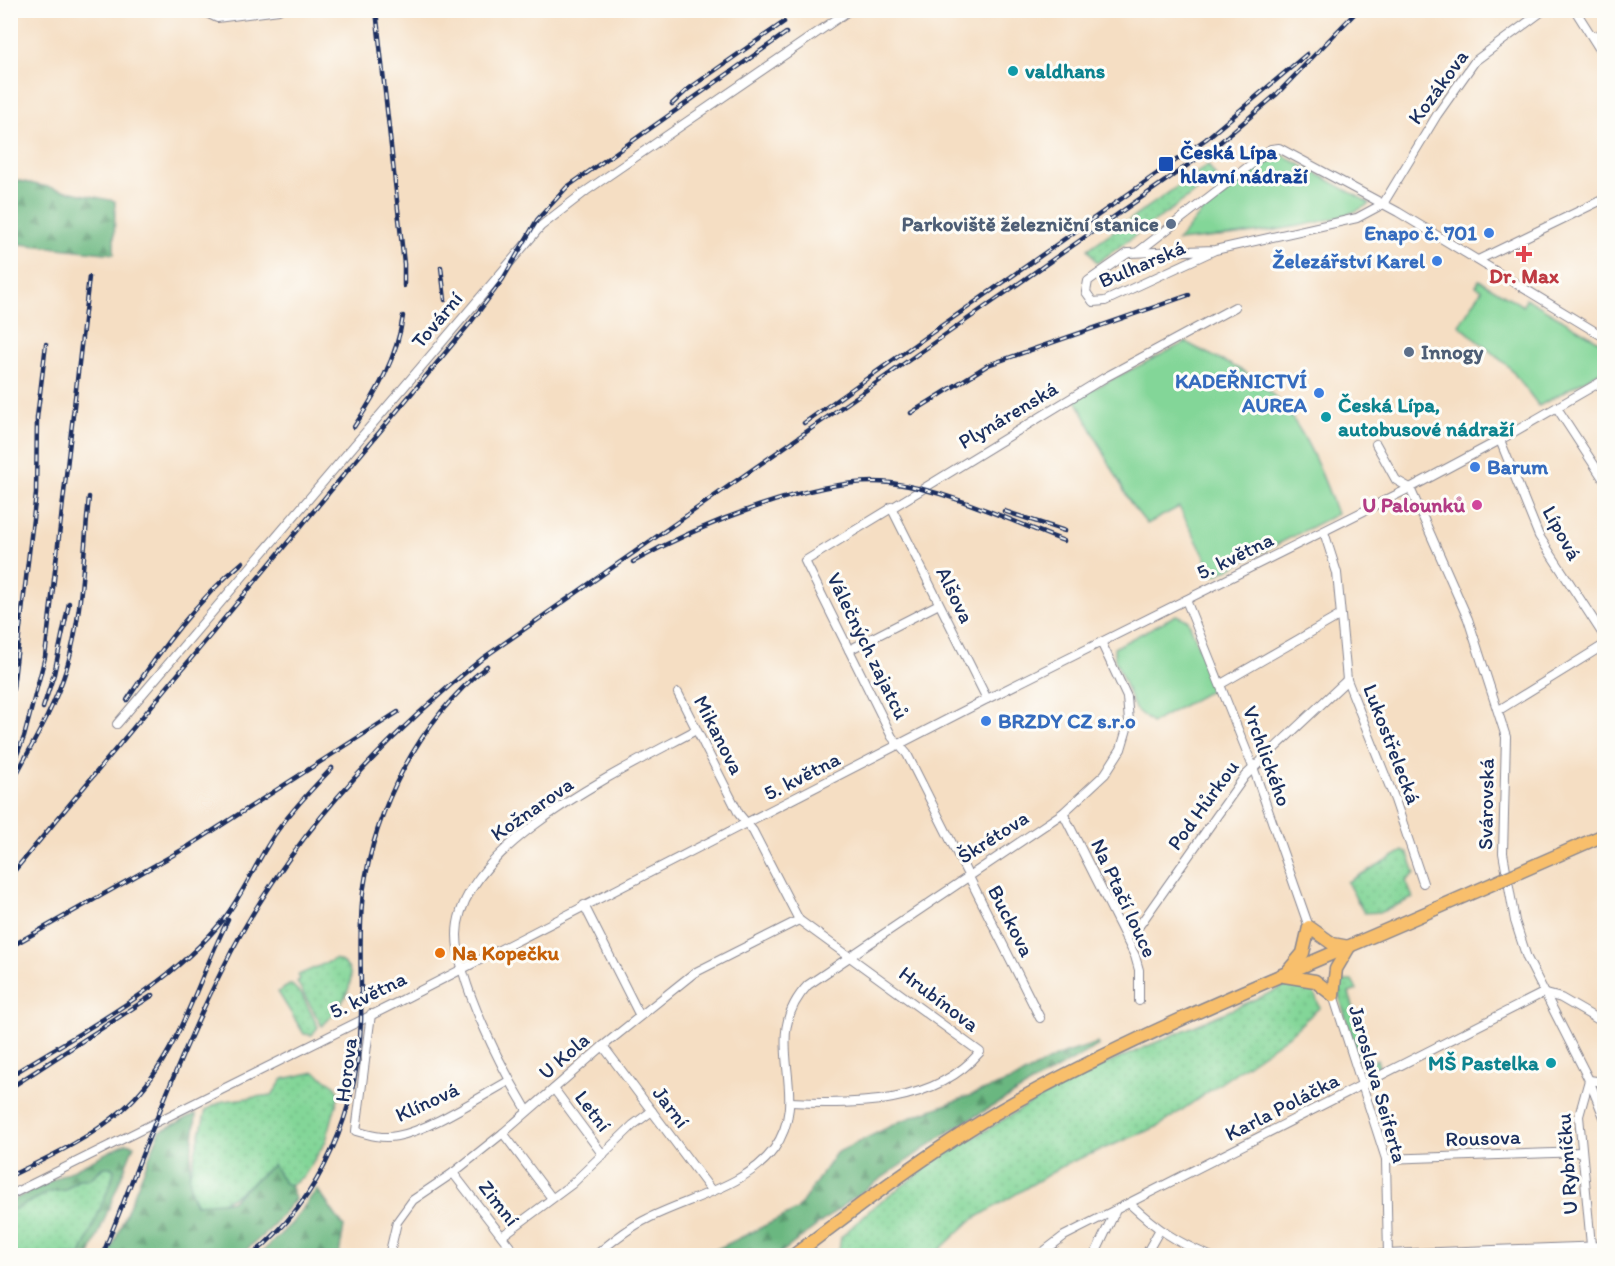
<svg xmlns="http://www.w3.org/2000/svg" width="1615" height="1266" font-family="Itim,sans-serif">
  <style>
    .grass { fill: url(#grass-dots); stroke: #4f827b; stroke-width: 1.5 }
    .forest { fill: url(#forest-firs); stroke: #42736f; stroke-width: 1.5 }
    .park { fill: #83d698; stroke: #4f827b; stroke-width: 1.5 }
    .lines { fill: none; stroke-linecap: round; stroke-linejoin: round }
    .minor-casing { stroke: #888690; stroke-width: 10 }
    .primary-casing { stroke: #888690; stroke-width: 15 }
    .minor { stroke: #fff; stroke-width: 8 }
    .primary { stroke: #f8bf6c; stroke-width: 12 }
    .rail-casing { stroke: #1b2f5e; stroke-width: 4.5 }
    .rail { stroke: #fdfcf7; stroke-width: 2; stroke-dasharray: 7; stroke-linecap: butt }
    .primary-bridge-casing { stroke: #888690; stroke-width: 15; stroke-linecap: butt }
    .primary-bridge { stroke: #f8bf6c; stroke-width: 12 }
    .culture-dot { fill: #0f9aa8; stroke: #fdfcf7; stroke-width: 2 }
    .transit-dot { fill: #1a4fb4; stroke: #fdfcf7; stroke-width: 2 }
    .service-dot { fill: #5c6f8a; stroke: #fdfcf7; stroke-width: 2 }
    .shop-dot { fill: #3f7fe0; stroke: #fdfcf7; stroke-width: 2 }
    .health-dot { fill: #e0444e; stroke: #fdfcf7; stroke-width: 2 }
    .hotel-dot { fill: #d1479c; stroke: #fdfcf7; stroke-width: 2 }
    .food-dot { fill: #e8710a; stroke: #fdfcf7; stroke-width: 2 }
    .labels { text-anchor: middle; stroke-width: 6; stroke-linejoin: round; paint-order: stroke }
    .culture-label { font-size: 21px; font-weight: bold; fill: #0d838f; stroke: #fdfcf7; text-anchor: start }
    .street-label { font-size: 21px; fill: #1b2f5e; stroke: #fdfcf7 }
    .transit-label { font-size: 21px; font-weight: bold; fill: #164399; stroke: #fdfcf7; text-anchor: start }
    .service-label { font-size: 21px; font-weight: bold; fill: #4e5e75; stroke: #fdfcf7; text-anchor: end }
    .shop-label { font-size: 21px; font-weight: bold; fill: #366cbe; stroke: #fdfcf7; text-anchor: end }
    .health-label { font-size: 21px; font-weight: bold; fill: #be3a42; stroke: #fdfcf7 }
    .hotel-label { font-size: 21px; font-weight: bold; fill: #b23c85; stroke: #fdfcf7; text-anchor: end }
    .food-label { font-size: 21px; font-weight: bold; fill: #c56008; stroke: #fdfcf7; text-anchor: start }
  </style>
  <defs>
    <pattern id="grass-dots" width="8" height="8" patternUnits="userSpaceOnUse" patternTransform="scale(1.5)"><rect width="8" height="8" fill="#83d698"/><path d="M2 2h.1M6 6h.1" fill="none" stroke="#71b885" stroke-width="1.8" stroke-linecap="round"/></pattern>
    <pattern id="forest-firs" width="22" height="20" patternUnits="userSpaceOnUse" patternTransform="scale(1.5)"><rect width="22" height="20" fill="#6ab780"/><path d="M5 1l3.5 6h-7zM16 11l3.5 6h-7z" fill="#56956c"/></pattern>
  </defs>
  <rect width="100%" height="100%" fill="#fdfcf7"/>
  <filter id="ink" filterUnits="userSpaceOnUse"><feTurbulence type="fractalNoise" baseFrequency=".0167" numOctaves="2"/><feDisplacementMap in="SourceGraphic" scale="12" xChannelSelector="R" yChannelSelector="G"/><feConvolveMatrix kernelMatrix="1 2 1 2 8 2 1 2 1" color-interpolation-filters="sRGB"/></filter>
  <filter id="wash" filterUnits="userSpaceOnUse"><feTurbulence type="fractalNoise" baseFrequency=".008" numOctaves="4" result="noise"/><feDisplacementMap in="SourceGraphic" scale="24" xChannelSelector="R" yChannelSelector="G"/><feGaussianBlur stdDeviation="1.35" result="paint"/><feColorMatrix in="noise" values="0 0 0 0 0 0 0 0 0 0 0 0 0 0 0 0 0 1.4 0 .05"/><feComposite in="paint" operator="in"/></filter>
  <g filter="url(#wash)">
    <rect width="100%" height="100%" fill="#f5dec3"/>
    <g class="grass">
      <path d="M 1208,165 L 1216,177 L 1097,263 L 1088,249 Z"/>
      <path d="M 1403,851 L 1408,854 L 1415,873 L 1406,881 L 1413,898 L 1381,912 L 1364,913 L 1347,882 Z"/>
      <path d="M 335,959 C 371,971 336,1013 322,1026 L 297,982 L 300,979 L 298,975 Z"/>
      <path d="M 1308,979 L 1320,1007 L 1288,1036 L 1159,1126 L 1066,1164 L 969,1222 L 934,1255 L 838,1256 L 841,1237 L 872,1208 L 940,1158 L 1011,1115 L 1072,1079 L 1293,983 Z"/>
      <path d="M 1337,981 L 1352,981 L 1357,990 L 1349,993 L 1370,1062 L 1377,1060 L 1380,1069 L 1371,1074 L 1361,1067 L 1340,999 Z"/>
      <path d="M 291,984 L 302,995 L 318,1027 L 312,1035 L 304,1034 L 278,992 Z"/>
      <path d="M 315,1072 L 336,1086 L 339,1094 L 326,1141 L 304,1176 L 290,1185 L 284,1183 L 273,1165 C 254,1181 225,1211 197,1204 L 191,1194 L 189,1177 L 206,1110 L 223,1101 L 272,1095 L 283,1079 Z"/>
      <path d="M 107,1165 L 114,1170 L 114,1175 L 103,1207 L 81,1255 L 11,1255 L 10,1211 L 50,1192 L 65,1190 L 83,1177 L 90,1179 Z"/>
    </g>
    <g class="forest">
      <path d="M 10,179 L 115,201 L 114,254 L 11,243 Z"/>
      <path d="M 1098,1043 L 1099,1045 L 953,1129 L 853,1198 L 778,1255 L 705,1255 L 797,1210 L 836,1153 L 901,1121 L 1015,1079 L 1057,1056 Z"/>
      <path d="M 196,1114 C 195,1136 182,1187 196,1204 L 231,1201 L 273,1165 L 284,1183 L 290,1185 L 295,1199 L 269,1230 L 240,1255 L 109,1255 L 160,1131 Z"/>
      <path d="M 126,1143 L 134,1145 L 90,1255 L 81,1255 L 112,1180 L 114,1170 L 111,1167 L 103,1167 L 90,1179 L 79,1179 L 65,1190 L 50,1192 L 11,1211 L 11,1201 Z"/>
      <path d="M 317,1189 L 344,1227 L 339,1255 L 259,1255 L 292,1223 Z"/>
    </g>
    <g class="park">
      <path d="M 1279,153 L 1370,203 C 1340,227 1219,237 1177,241 L 1202,212 Z"/>
      <path d="M 1479,280 L 1523,306 L 1526,298 L 1604,344 L 1604,369 L 1539,406 L 1509,367 L 1459,325 L 1482,290 L 1476,286 Z"/>
      <path d="M 1186,342 C 1204,353 1225,361 1243,371 C 1295,402 1318,461 1337,514 L 1215,576 L 1179,507 L 1147,524 L 1131,504 L 1075,398 Z"/>
      <path d="M 1176,615 L 1188,620 L 1215,688 L 1152,723 L 1135,709 L 1115,659 L 1114,648 Z"/>
    </g>
  </g>
  <g filter="url(#ink)">
    <g class="lines">
      <defs>
        <g id="minor">
          <path d="M 200,10 L 217,18 L 279,10"/>
          <path d="M 1575,10 L 1604,56"/>
          <path d="M 1593,37 L 1604,32"/>
          <path d="M 1383,204 L 1437,115 L 1475,61 L 1544,10"/>
          <path d="M 1215,250 L 1105,301 L 1093,302 L 1086,292 L 1088,281 L 1128,253 L 1215,250 L 1357,218 L 1383,204"/>
          <path d="M 1138,252 L 1271,149 L 1279,148 L 1398,212 L 1604,337"/>
          <path d="M 1478,260 L 1604,199"/>
          <path d="M 1557,408 L 1604,480"/>
          <path d="M 1500,440 L 1539,536 L 1604,636"/>
          <path d="M 1376,444 L 1396,480 L 1410,488"/>
          <path d="M 1410,488 L 1468,619 L 1506,737 L 1503,853 L 1515,921 L 1527,958 L 1589,1080 L 1604,1117"/>
          <path d="M 891,507 L 987,699"/>
          <path d="M 1324,532 L 1337,573 L 1347,680 L 1395,800 L 1423,883"/>
          <path d="M 1186,600 L 1253,767 L 1309,927"/>
          <path d="M 849,650 L 939,604"/>
          <path d="M 1221,684 L 1339,616"/>
          <path d="M 678,693 L 739,814 L 753,831 L 799,920 L 980,1052 C 935,1105 855,1105 790,1102"/>
          <path d="M 1499,710 L 1604,645"/>
          <path d="M 117,724 L 541,226 L 586,191 L 850,10"/>
          <path d="M 1063,813 L 1135,956 L 1139,970 L 1139,1001"/>
          <path d="M 584,905 L 640,1016"/>
          <path d="M 1126,939 L 1139,926 L 1245,776 L 1347,680"/>
          <path d="M 1543,993 L 1561,998 L 1604,1023"/>
          <path d="M 1333,995 L 1386,1159 L 1388,1256"/>
          <path d="M 371,1014 L 356,1131 C 369,1135 383,1139 397,1136 C 430,1130 478,1098 509,1081"/>
          <path d="M 1040,1018 L 907,754 L 892,737 L 805,561 L 1104,378 L 1235,307"/>
          <path d="M 603,1046 L 711,1190"/>
          <path d="M 1589,1080 L 1579,1116 L 1592,1256"/>
          <path d="M 1589,1080 L 1604,1082"/>
          <path d="M 554,1089 L 603,1155"/>
          <path d="M 527,1110 C 502,1069 457,982 457,935 C 457,846 628,767 696,730"/>
          <path d="M 503,1133 L 551,1197"/>
          <path d="M 1386,1159 L 1582,1152"/>
          <path d="M 453,1173 L 517,1256"/>
          <path d="M 10,1195 L 402,1000 L 987,699 L 1410,488 L 1500,440 L 1604,380"/>
          <path d="M 1130,1204 C 1157,1229 1176,1242 1210,1256"/>
          <path d="M 502,1236 L 572,1184 L 633,1125 L 652,1111"/>
          <path d="M 389,1256 L 397,1222 L 413,1200 L 453,1173 L 503,1133 L 603,1046 L 694,973 L 799,920"/>
          <path d="M 595,1256 C 611,1242 628,1228 647,1219 C 688,1198 747,1186 774,1149 C 814,1092 757,1039 808,985 L 1063,813 L 1105,774 L 1121,749 L 1129,722 L 1127,697 L 1102,644"/>
          <path d="M 1038,1256 L 1064,1236 L 1543,993"/>
          <path d="M 1094,1256 L 1115,1212"/>
          <path d="M 1145,1256 L 1159,1231"/>
          <path d="M 1333,1256 L 1604,1246"/>
        </g>
        <g id="primary">
          <path d="M 1288,971 L 1303,953 L 1309,927 L 1333,944 L 1349,947"/>
          <path d="M 1284,976 L 1315,981 L 1333,995"/>
          <path d="M 1333,995 L 1336,969 L 1349,947"/>
          <path d="M 793,1256 C 870,1197 947,1138 1033,1092 C 1161,1023 1301,968 1435,909"/>
        </g>
      </defs>
      <use href="#minor" class="minor-casing"/>
      <use href="#primary" class="primary-casing"/>
      <use href="#minor" class="minor"/>
      <use href="#primary" class="primary"/>
      <defs>
        <g id="rail">
          <path d="M 376,10 L 404,264 L 404,286"/>
          <path d="M 672,104 L 687,90 L 784,22"/>
          <path d="M 441,267 L 445,300"/>
          <path d="M 911,413 L 988,365 L 1189,295"/>
          <path d="M 804,423 L 1206,139 L 1307,54"/>
          <path d="M 354,427 C 377,392 397,358 403,316"/>
          <path d="M 1004,511 L 1065,531"/>
          <path d="M 633,562 C 695,527 820,474 891,483 C 950,491 1008,520 1064,541"/>
          <path d="M 127,700 C 160,650 197,600 243,562"/>
          <path d="M 43,708 L 54,674 L 69,603"/>
          <path d="M 10,713 L 36,494 L 37,418 L 46,344"/>
          <path d="M 10,772 L 24,737 L 45,657 L 89,277"/>
          <path d="M 10,786 C 30,748 53,711 66,670 C 83,615 83,554 89,497"/>
          <path d="M 10,876 L 471,322 L 503,279 L 537,220 L 567,187 L 786,33"/>
          <path d="M 10,947 L 189,846 L 398,712"/>
          <path d="M 10,1076 C 83,1030 168,988 223,920 C 244,893 256,862 275,834 C 292,810 312,789 332,768"/>
          <path d="M 10,1088 L 153,995"/>
          <path d="M 10,1176 C 49,1157 89,1139 121,1111 C 178,1062 195,984 228,920"/>
          <path d="M 102,1256 C 141,1160 176,1062 222,970 C 283,846 376,744 483,658 L 1218,144 L 1277,94 L 1358,10"/>
          <path d="M 251,1256 C 323,1198 358,1110 361,1020 C 362,978 358,935 363,893 C 375,807 419,721 487,666"/>
        </g>
      </defs>
      <use href="#rail" class="rail-casing"/>
      <use href="#rail" class="rail"/>
      <defs>
        <path id="primary-bridge" d="M 1435,909 L 1604,835"/>
      </defs>
      <use href="#primary-bridge" class="primary-bridge-casing"/>
      <use href="#primary-bridge" class="primary-bridge"/>
    </g>
  </g>
  <g class="culture-dot">
    <circle cx="1013" cy="71" r="6"/>
    <circle cx="1326" cy="417" r="6"/>
    <circle cx="1551" cy="1063" r="6"/>
  </g>
  <rect class="transit-dot" x="1158" y="156" width="16" height="16" rx="3"/>
  <g class="service-dot">
    <circle cx="1171" cy="224" r="6"/>
    <circle cx="1409" cy="352" r="6"/>
  </g>
  <g class="shop-dot">
    <circle cx="1489" cy="233" r="6"/>
    <circle cx="1437" cy="261" r="6"/>
    <circle cx="1319" cy="393" r="6"/>
    <circle cx="1475" cy="467" r="6"/>
    <circle cx="986" cy="721" r="6"/>
  </g>
  <path class="health-dot" d="M1521 245h6v6h6v6h-6v6h-6v-6h-6v-6h6z"/>
  <circle class="hotel-dot" cx="1477" cy="505" r="6"/>
  <circle class="food-dot" cx="440" cy="953" r="6"/>
  <g class="labels">
    <g class="culture-label">
      <text x="1025" y="78">valdhans</text>
      <text x="1338" y="412">Česká Lípa,<tspan x="1338" dy="24">autobusové nádraží</tspan></text>
      <text x="1539" y="1070" text-anchor="end">MŠ Pastelka</text>
    </g>
    <g class="street-label">
      <text transform="translate(1438 87) rotate(-54)" y="7">Kozákova</text>
      <text transform="translate(1142 264) rotate(-23)" y="7">Bulharská</text>
      <text transform="translate(437 320) rotate(-50)" y="7">Tovární</text>
      <text transform="translate(1008 415) rotate(-31)" y="7">Plynárenská</text>
      <text transform="translate(1562 533) rotate(61)" y="7">Lípová</text>
      <text transform="translate(1235 556) rotate(-26)" y="7">5. května</text>
      <text transform="translate(955 595) rotate(64)" y="7">Alšova</text>
      <text transform="translate(868 646) rotate(64)" y="7">Válečných zajatců</text>
      <text transform="translate(719 735) rotate(63)" y="7">Mikanova</text>
      <text transform="translate(1392 744) rotate(69)" y="7">Lukostřelecká</text>
      <text transform="translate(1267 756) rotate(70)" y="7">Vrchlického</text>
      <text transform="translate(802 776) rotate(-27)" y="7">5. května</text>
      <text transform="translate(1486 804) rotate(-89)" y="7">Svárovská</text>
      <text transform="translate(1203 805) rotate(-54)" y="7">Pod Hůrkou</text>
      <text transform="translate(532 809) rotate(-35)" y="7">Kožnarova</text>
      <text transform="translate(993 837) rotate(-33)" y="7">Škrétova</text>
      <text transform="translate(1124 898) rotate(65)" y="7">Na Ptačí louce</text>
      <text transform="translate(1011 921) rotate(63)" y="7">Buckova</text>
      <text transform="translate(368 995) rotate(-26)" y="7">5. května</text>
      <text transform="translate(939 999) rotate(37)" y="7">Hrubínova</text>
      <text transform="translate(564 1056) rotate(-41)" y="7">U Kola</text>
      <text transform="translate(346 1070) rotate(-83)" y="7">Horova</text>
      <text transform="translate(1378 1084) rotate(74)" y="7">Jaroslava Seiferta</text>
      <text transform="translate(427 1102) rotate(-25)" y="7">Klínová</text>
      <text transform="translate(671 1107) rotate(53)" y="7">Jarní</text>
      <text transform="translate(1282 1107) rotate(-27)" y="7">Karla Poláčka</text>
      <text transform="translate(593 1111) rotate(53)" y="7">Letní</text>
      <text transform="translate(1483 1138) rotate(-2)" y="7">Rousova</text>
      <text transform="translate(1567 1164) rotate(-94)" y="7">U Rybníčku</text>
      <text transform="translate(499 1203) rotate(52)" y="7">Zimní</text>
    </g>
    <g class="transit-label">
      <text x="1180" y="159">Česká Lípa<tspan x="1180" dy="24">hlavní nádraží</tspan></text>
    </g>
    <g class="service-label">
      <text x="1159" y="231">Parkoviště železniční stanice</text>
      <text x="1421" y="359" text-anchor="start">Innogy</text>
    </g>
    <g class="shop-label">
      <text x="1477" y="240">Enapo č. 701</text>
      <text x="1425" y="268">Železářství Karel</text>
      <text x="1307" y="388">KADEŘNICTVÍ<tspan x="1307" dy="24">AUREA</tspan></text>
      <text x="1487" y="474" text-anchor="start">Barum</text>
      <text x="998" y="728" text-anchor="start">BRZDY CZ s.r.o</text>
    </g>
    <g class="health-label">
      <text x="1524" y="283">Dr. Max</text>
    </g>
    <g class="hotel-label">
      <text x="1465" y="512">U Palounků</text>
    </g>
    <g class="food-label">
      <text x="452" y="960">Na Kopečku</text>
    </g>
  </g>
  <rect width="1615" height="1266" fill="none" stroke="#fdfcf7" stroke-width="36"/>
</svg>
